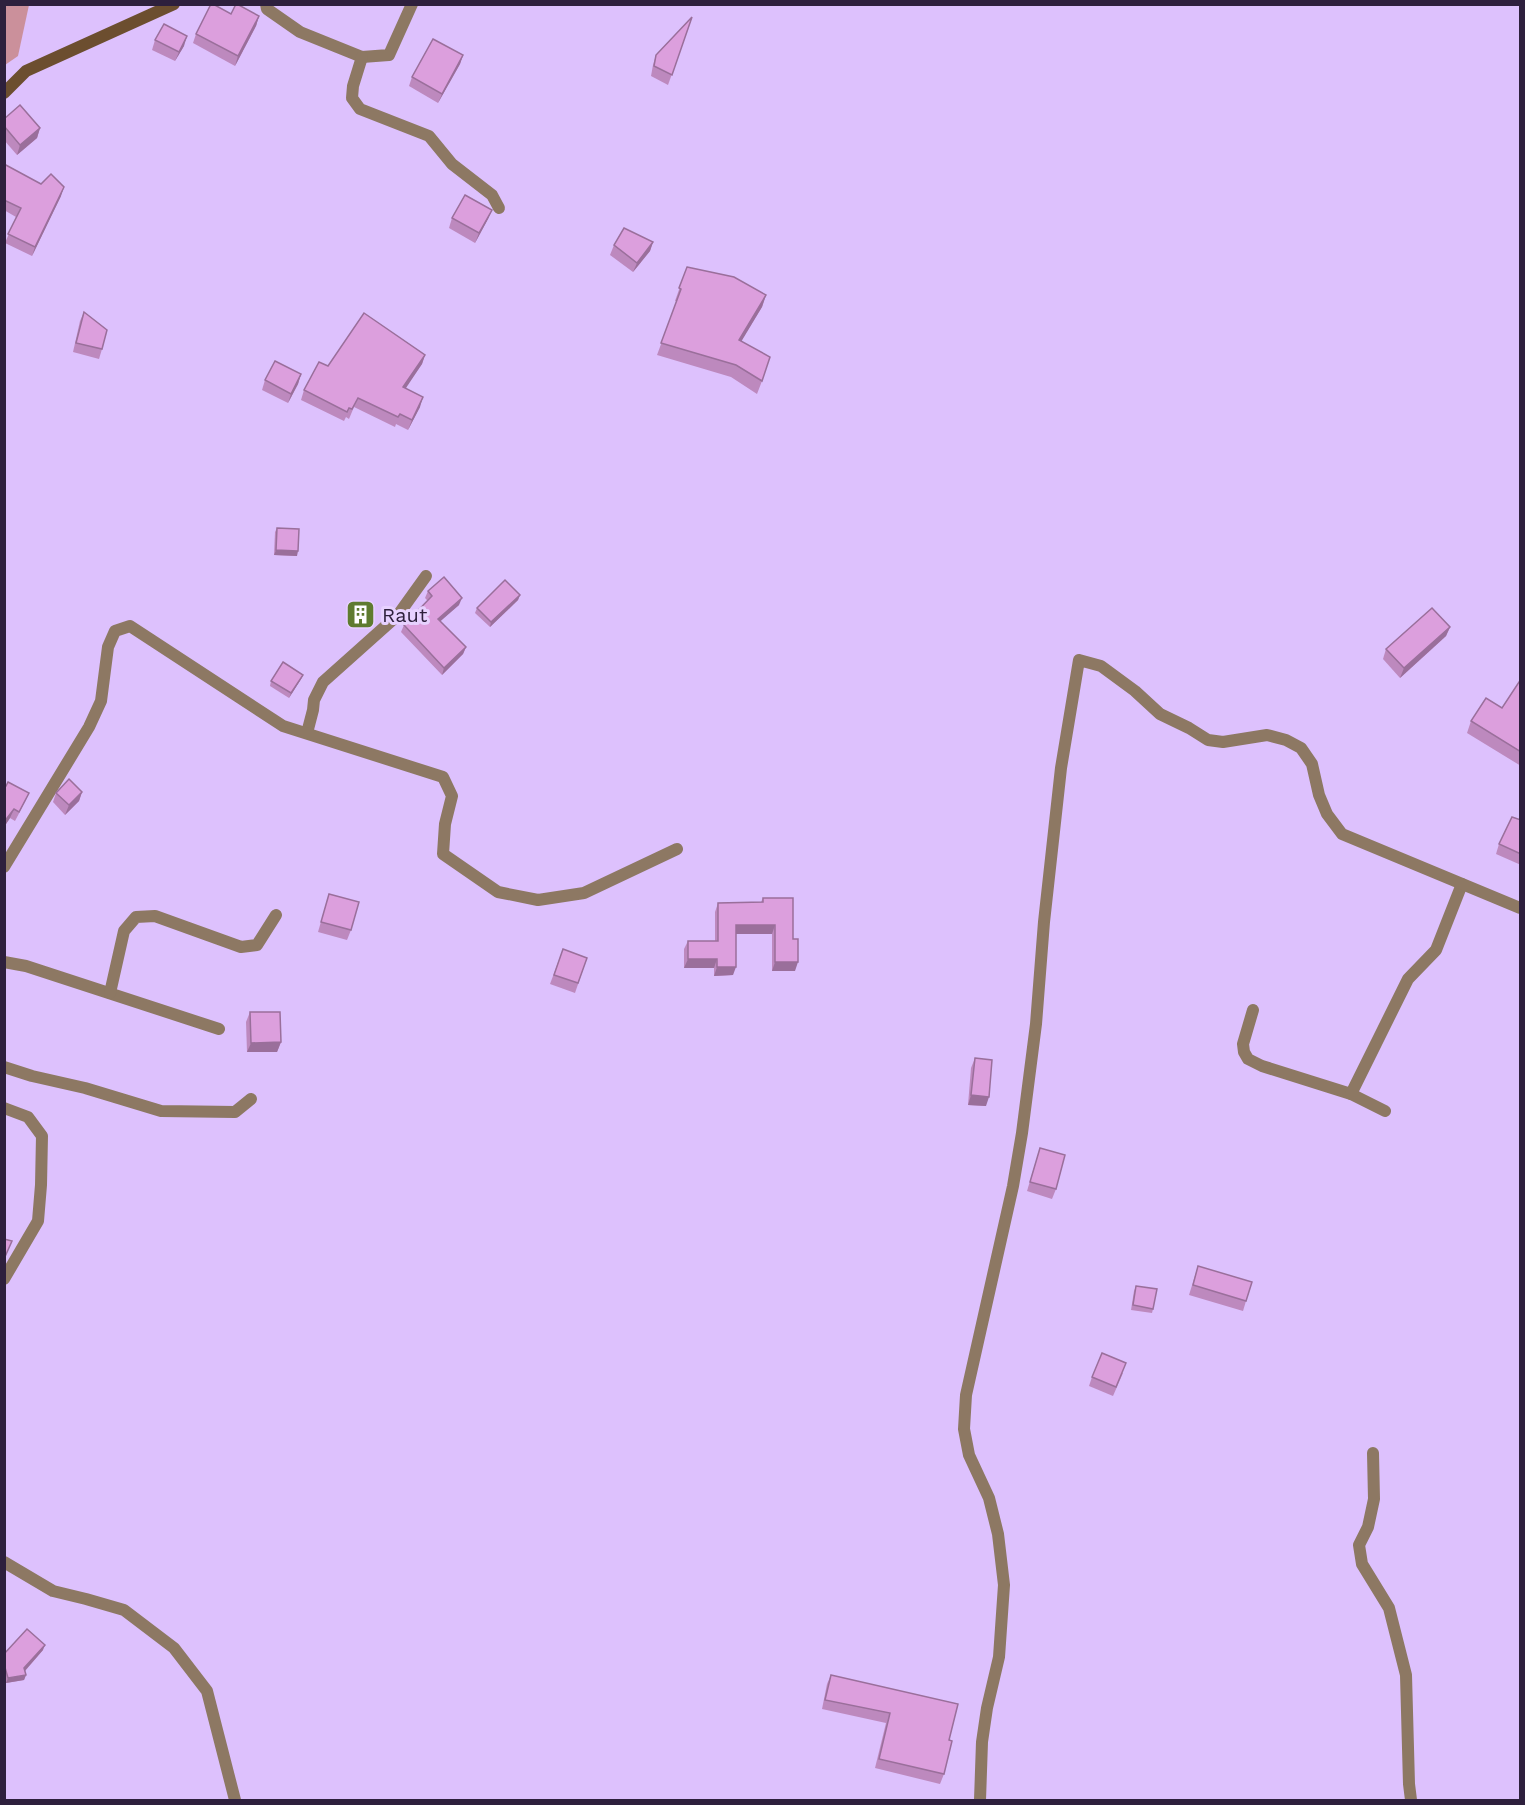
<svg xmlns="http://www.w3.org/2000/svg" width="1525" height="1805" font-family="'Work Sans',sans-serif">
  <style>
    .green { fill: #cb909b }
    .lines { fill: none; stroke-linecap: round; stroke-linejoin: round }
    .street { stroke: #8d7863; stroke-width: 12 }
    .secondary { stroke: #6c4e2f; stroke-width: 12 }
    .wall { fill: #bd89be }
    .shaded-wall { fill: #9a6f9b }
    .building { fill: #dc9fdd; stroke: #9a6f9b; stroke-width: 1.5 }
    .labels { text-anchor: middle; stroke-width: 6; stroke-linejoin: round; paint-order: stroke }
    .poi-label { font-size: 20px; fill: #2e203d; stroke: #e7d1ff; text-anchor: start }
  </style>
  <rect width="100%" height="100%" fill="#ddc1fd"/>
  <path class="green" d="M 5,4 L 29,5 L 18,56 L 5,65 Z"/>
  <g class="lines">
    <g class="street">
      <path d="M 266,4 L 267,9 L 300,32 L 362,57 L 389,55 L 412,4"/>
      <path d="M 362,57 L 353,86 L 352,98 L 360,109 L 429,136 L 452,164 L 492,195 L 499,208"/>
      <path d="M 307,733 L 313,710 L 314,700 L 323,682 L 398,615 L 426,576"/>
      <path d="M 4,867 L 89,727 L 101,701 L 108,647 L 115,631 L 130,626 L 283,726 L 443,777 L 452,796 L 445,824 L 443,854 L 498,892 L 538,900 L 584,893 L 677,849"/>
      <path d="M 4,962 L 26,966 L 219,1029"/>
      <path d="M 110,993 L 124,931 L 136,917 L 155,916 L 241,947 L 257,945 L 276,915"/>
      <path d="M 1253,1010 L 1243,1044 L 1244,1052 L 1248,1059 L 1262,1066 L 1351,1094"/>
      <path d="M 4,1067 L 32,1076 L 85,1088 L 161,1111 L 235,1112 L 251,1099"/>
      <path d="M 4,1108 L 28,1117 L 42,1136 L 41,1185 L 38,1221 L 4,1279"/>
      <path d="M 1385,1111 L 1351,1094 L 1408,979 L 1436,950 L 1462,884"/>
      <path d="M 1373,1453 L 1374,1499 L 1368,1527 L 1359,1545 L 1362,1564 L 1389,1608 L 1406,1675 L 1409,1784 L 1411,1800"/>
      <path d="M 4,1562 L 53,1591 L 86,1599 L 124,1610 L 174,1648 L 207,1691 L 235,1800"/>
      <path d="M 980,1800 L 982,1742 L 987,1708 L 999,1657 L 1004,1585 L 998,1534 L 989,1498 L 969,1455 L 964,1429 L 966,1395 L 1013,1186 L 1022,1133 L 1036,1024 L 1044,922 L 1061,768 L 1079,660 L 1101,666 L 1135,691 L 1160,714 L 1189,728 L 1208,740 L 1223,742 L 1267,735 L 1286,740 L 1301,748 L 1312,764 L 1319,795 L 1327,814 L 1342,834 L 1520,908"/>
    </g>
    <path class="secondary" d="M 4,93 L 26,71 L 174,4"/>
  </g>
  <g class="wall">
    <path d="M 231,14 L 259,16 L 256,26 L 235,66 L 193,43 L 196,34 Z"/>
    <path d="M 692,17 L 668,85 L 651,76 L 653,65 L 656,55 Z"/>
    <path d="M 155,40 L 184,46 L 175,61 L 152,50 Z"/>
    <path d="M 463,55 L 460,64 L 438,103 L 409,86 L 412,77 Z"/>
    <path d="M 4,119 L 40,128 L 37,138 L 17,155 L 4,140 Z"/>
    <path d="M 4,164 L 61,196 L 32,256 L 5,243 L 16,217 L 4,210 Z"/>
    <path d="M 492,210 L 488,219 L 475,243 L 449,228 L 452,218 Z"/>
    <path d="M 653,242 L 650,251 L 633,272 L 610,255 L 614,245 Z"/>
    <path d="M 687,267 L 766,295 L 762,307 L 741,341 L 762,381 L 757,394 L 731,377 L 657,355 L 677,301 L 675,301 Z"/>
    <path d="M 84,312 L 102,349 L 99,359 L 73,352 L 80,321 Z"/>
    <path d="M 425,355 L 422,364 L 405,388 L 420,407 L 408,430 L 396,424 L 395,427 L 354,407 L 349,419 L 346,417 L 344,421 L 301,400 L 304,390 L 328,366 Z"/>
    <path d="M 301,374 L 298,384 L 288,403 L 262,390 L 265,380 Z"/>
    <path d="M 277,528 L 297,556 L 274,555 L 275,532 Z"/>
    <path d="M 428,591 L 459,605 L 440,621 L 466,647 L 463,654 L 442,675 L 401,632 L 404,625 L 428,601 L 425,598 Z"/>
    <path d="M 520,595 L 518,600 L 490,627 L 475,613 L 477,608 Z"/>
    <path d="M 1450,627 L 1446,636 L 1400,678 L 1383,659 L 1386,649 Z"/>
    <path d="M 303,675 L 301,679 L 289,698 L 270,686 L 271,681 Z"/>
    <path d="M 1521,679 L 1521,766 L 1467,733 L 1471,721 L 1502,708 Z"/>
    <path d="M 4,785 L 29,793 L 25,802 L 15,821 L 10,818 L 4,827 Z"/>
    <path d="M 82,792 L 79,801 L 65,815 L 53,802 L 56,793 Z"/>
    <path d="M 1521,820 L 1521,865 L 1496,854 L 1499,844 Z"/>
    <path d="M 329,894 L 351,930 L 347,940 L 318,932 Z"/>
    <path d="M 763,898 L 793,939 L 795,971 L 772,971 L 772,934 L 736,934 L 733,975 L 714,976 L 714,968 L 684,968 L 684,949 L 688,941 L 715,941 L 715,912 L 718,903 L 761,902 Z"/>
    <path d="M 563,949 L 587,958 L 575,993 L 550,984 Z"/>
    <path d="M 250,1012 L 281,1042 L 277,1052 L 247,1052 L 246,1022 Z"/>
    <path d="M 975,1058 L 986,1106 L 968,1105 L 971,1068 Z"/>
    <path d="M 1040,1148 L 1056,1189 L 1052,1199 L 1027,1191 Z"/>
    <path d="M 1198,1266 L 1246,1301 L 1243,1311 L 1189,1295 Z"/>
    <path d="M 1136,1286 L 1153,1309 L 1152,1313 L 1131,1310 L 1134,1291 Z"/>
    <path d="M 1123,1373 L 1113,1396 L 1089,1386 L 1092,1377 Z"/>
    <path d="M 43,1650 L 25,1671 L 26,1675 L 24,1680 L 6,1683 L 4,1675 L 4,1654 Z"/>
    <path d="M 831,1675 L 949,1740 L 944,1774 L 940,1784 L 875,1768 L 886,1723 L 822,1709 L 827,1684 Z"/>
  </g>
  <g class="shaded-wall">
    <path d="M 259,16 L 256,26 L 235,66 L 238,56 Z"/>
    <path d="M 187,36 L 184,46 L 175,61 L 179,52 Z"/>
    <path d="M 463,55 L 460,64 L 438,103 L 442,94 Z"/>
    <path d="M 40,128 L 37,138 L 17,155 L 20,145 Z"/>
    <path d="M 64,187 L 61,196 L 32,256 L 35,247 Z"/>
    <path d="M 492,210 L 488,219 L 475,243 L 479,233 Z"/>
    <path d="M 653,242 L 650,251 L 633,272 L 637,263 Z"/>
    <path d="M 766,295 L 762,307 L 735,352 L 739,340 Z"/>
    <path d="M 425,355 L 422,364 L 400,397 L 403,387 Z"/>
    <path d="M 301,374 L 298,384 L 288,403 L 291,394 Z"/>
    <path d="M 423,397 L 420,407 L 408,430 L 412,420 Z"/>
    <path d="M 276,550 L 298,551 L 297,556 L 274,555 Z"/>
    <path d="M 520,595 L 518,600 L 490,627 L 491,622 Z"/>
    <path d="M 462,598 L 459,605 L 435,626 L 438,619 Z"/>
    <path d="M 1450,627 L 1446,636 L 1400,678 L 1404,668 Z"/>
    <path d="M 466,647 L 463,654 L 442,675 L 444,668 Z"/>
    <path d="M 303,675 L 301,679 L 289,698 L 291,693 Z"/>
    <path d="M 82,792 L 79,801 L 65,815 L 69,805 Z"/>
    <path d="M 14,809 L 10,818 L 4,827 L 4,822 Z"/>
    <path d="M 736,925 L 775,925 L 772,934 L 733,934 Z"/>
    <path d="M 688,959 L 717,959 L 714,968 L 684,968 Z"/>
    <path d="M 775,962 L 798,962 L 795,971 L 772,971 Z"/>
    <path d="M 717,967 L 736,967 L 733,975 L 714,976 Z"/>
    <path d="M 281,1042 L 277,1052 L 247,1052 L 251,1043 Z"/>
    <path d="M 971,1095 L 989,1097 L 986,1106 L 968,1105 Z"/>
    <path d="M 45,1645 L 43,1650 L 23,1673 L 24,1668 Z"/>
    <path d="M 26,1675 L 24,1680 L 6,1683 L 8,1678 Z"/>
  </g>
  <g class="building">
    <path d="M 211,4 L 213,4 L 231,14 L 236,4 L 237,4 L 259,16 L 238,56 L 196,34 Z"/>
    <path d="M 692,17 L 672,75 L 654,66 L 656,55 Z"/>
    <path d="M 164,24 L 187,36 L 179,52 L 155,40 Z"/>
    <path d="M 433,39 L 463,55 L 442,94 L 412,77 Z"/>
    <path d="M 20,105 L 40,128 L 20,145 L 4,126 L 4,119 Z"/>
    <path d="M 4,164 L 41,184 L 51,174 L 64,187 L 35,247 L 8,234 L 21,208 L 4,200 Z"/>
    <path d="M 465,195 L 492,210 L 479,233 L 452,218 Z"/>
    <path d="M 624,228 L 653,242 L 637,263 L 614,245 Z"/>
    <path d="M 687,267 L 734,277 L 766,295 L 739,340 L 770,357 L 762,381 L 736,365 L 661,343 L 681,289 L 679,288 Z"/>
    <path d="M 84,312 L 107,330 L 102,349 L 76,343 Z"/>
    <path d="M 364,313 L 425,355 L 403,387 L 423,397 L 412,420 L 400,414 L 398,417 L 358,398 L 352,409 L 349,408 L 347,412 L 304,390 L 319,362 L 328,366 Z"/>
    <path d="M 275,361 L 301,374 L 291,394 L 265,380 Z"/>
    <path d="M 277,528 L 299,529 L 298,551 L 276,550 Z"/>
    <path d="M 444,577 L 462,598 L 438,619 L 466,647 L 444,668 L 404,625 L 432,596 L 428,591 Z"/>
    <path d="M 505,580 L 520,595 L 491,622 L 477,608 Z"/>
    <path d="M 1432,608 L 1450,627 L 1404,668 L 1386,649 Z"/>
    <path d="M 283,662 L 303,675 L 291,693 L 271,681 Z"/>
    <path d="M 1521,679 L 1521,752 L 1471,721 L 1486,698 L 1502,708 Z"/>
    <path d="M 69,779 L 82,792 L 69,805 L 56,793 Z"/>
    <path d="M 8,782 L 29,793 L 19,812 L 14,809 L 4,822 L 4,785 L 6,786 Z"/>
    <path d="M 1512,817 L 1521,820 L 1521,854 L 1499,844 Z"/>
    <path d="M 329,894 L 359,902 L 351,930 L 321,922 Z"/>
    <path d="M 763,898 L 793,898 L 793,939 L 798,939 L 798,962 L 775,962 L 775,925 L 736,925 L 736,967 L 717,967 L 717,959 L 688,959 L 688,941 L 718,941 L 718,903 L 763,902 Z"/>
    <path d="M 563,949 L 587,958 L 578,983 L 554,975 Z"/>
    <path d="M 250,1012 L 280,1012 L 281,1042 L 251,1043 Z"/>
    <path d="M 975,1058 L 992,1060 L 989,1097 L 971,1095 Z"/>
    <path d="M 1040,1148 L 1065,1155 L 1056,1189 L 1030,1182 Z"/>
    <path d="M 4,1239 L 12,1241 L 4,1259 Z"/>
    <path d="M 1198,1266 L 1252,1282 L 1246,1301 L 1193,1285 Z"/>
    <path d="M 1136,1286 L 1157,1289 L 1153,1309 L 1133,1305 Z"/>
    <path d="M 1102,1353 L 1126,1363 L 1116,1387 L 1092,1377 Z"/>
    <path d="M 27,1629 L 45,1645 L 24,1668 L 26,1675 L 8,1678 L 4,1664 L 4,1654 Z"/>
    <path d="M 831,1675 L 958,1704 L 949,1740 L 952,1741 L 944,1774 L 879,1759 L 890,1713 L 825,1700 Z"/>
  </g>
  <defs>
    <symbol id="building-square" viewBox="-11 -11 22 22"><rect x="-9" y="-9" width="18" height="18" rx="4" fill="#5f7b2f" stroke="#e7d1ff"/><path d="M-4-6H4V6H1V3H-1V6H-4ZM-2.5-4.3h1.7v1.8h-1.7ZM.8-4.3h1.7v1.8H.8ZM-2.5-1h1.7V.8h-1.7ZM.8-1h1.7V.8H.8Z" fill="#fff"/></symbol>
  </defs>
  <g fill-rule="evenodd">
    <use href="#building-square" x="344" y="598" width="33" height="33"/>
  </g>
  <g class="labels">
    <g class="poi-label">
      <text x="382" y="622">Raut</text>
    </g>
  </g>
  <rect width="1525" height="1805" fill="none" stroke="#2e203d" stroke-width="12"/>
</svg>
